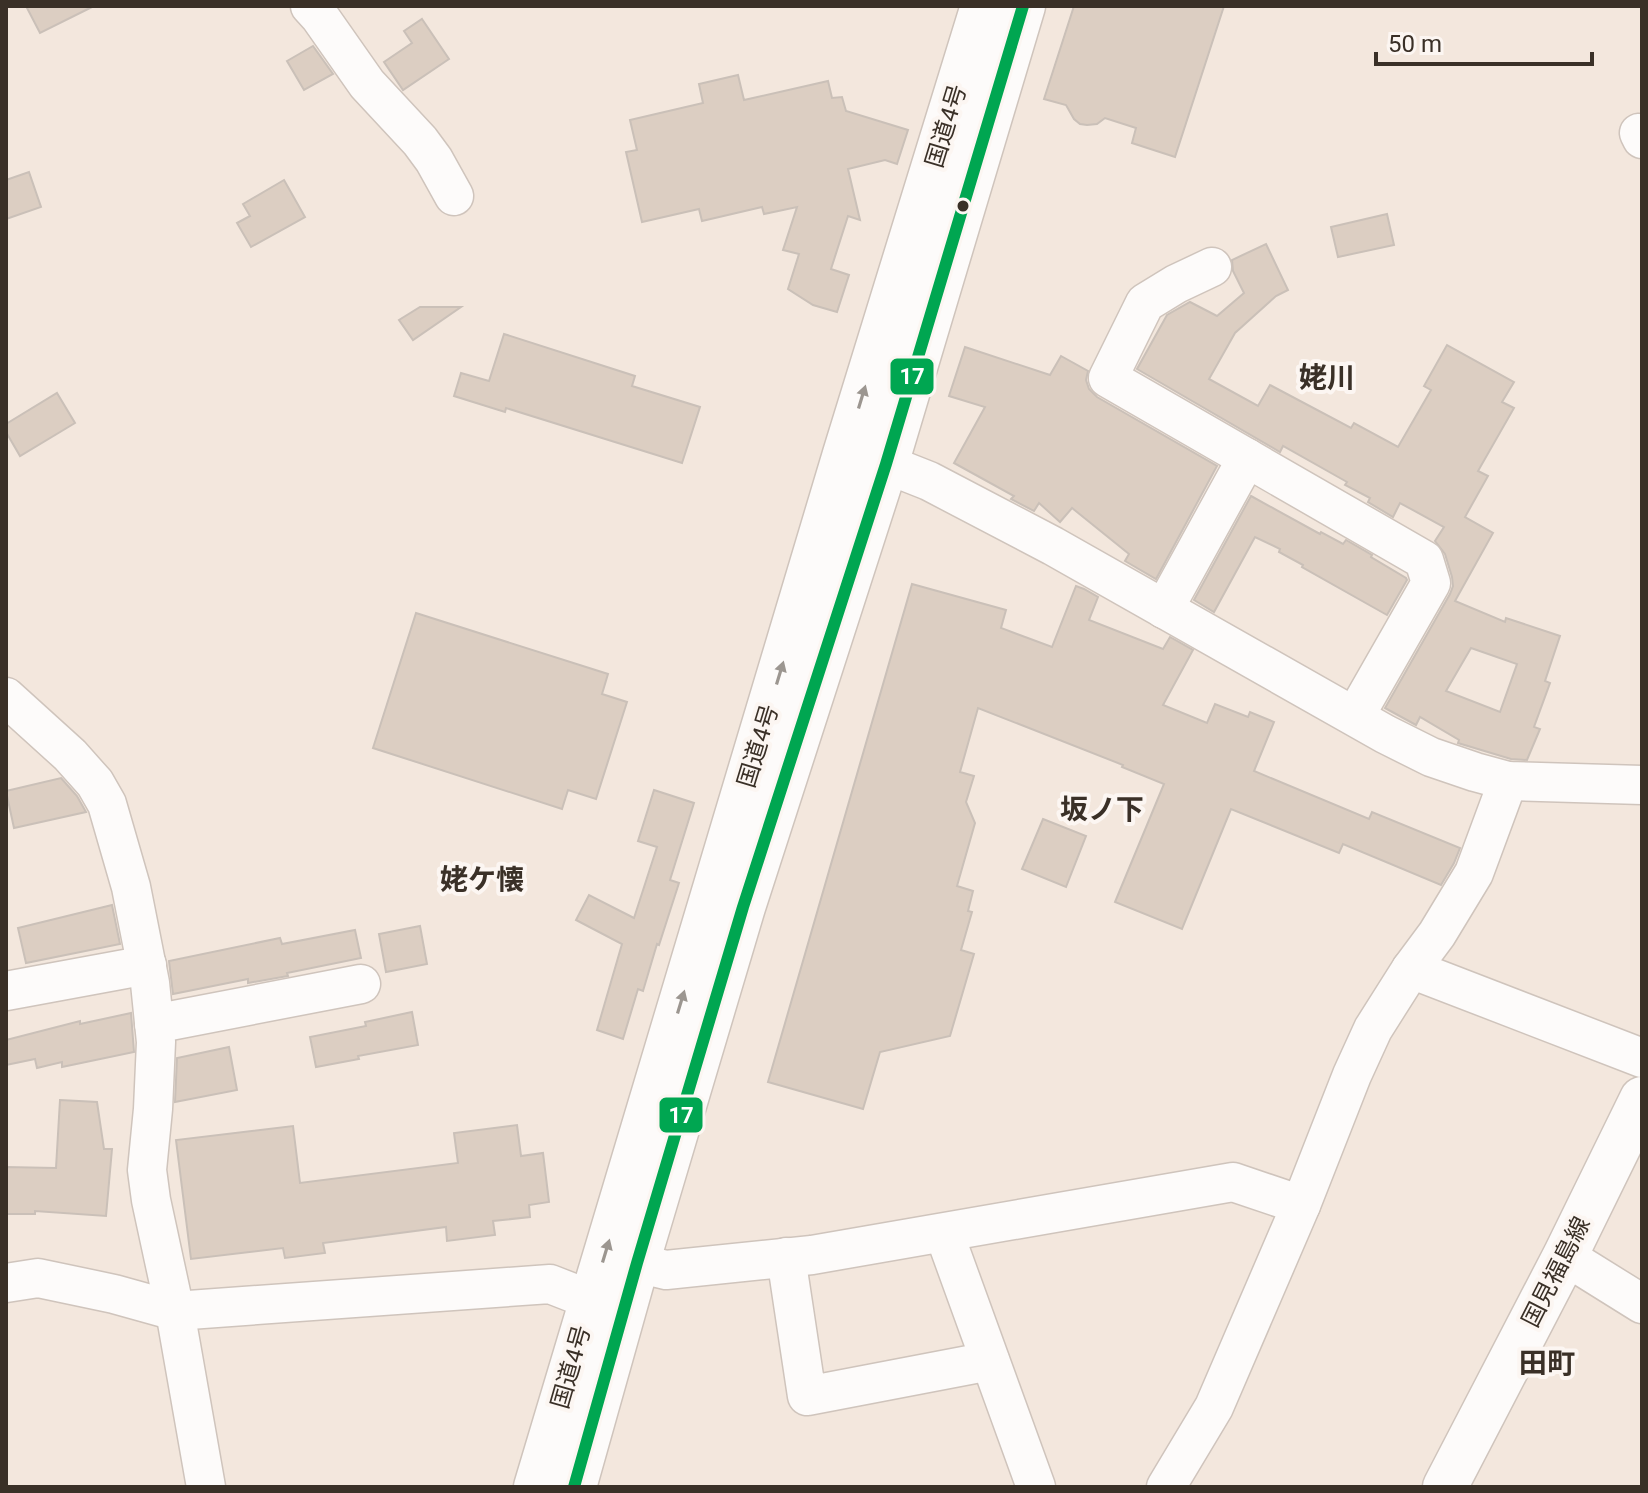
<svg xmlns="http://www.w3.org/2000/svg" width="1648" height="1493" font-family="Roboto,'Noto Sans JP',sans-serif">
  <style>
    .building { fill: #dccec2; stroke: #cac0b8; stroke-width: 2; fill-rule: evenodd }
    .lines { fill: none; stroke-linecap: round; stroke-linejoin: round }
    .minor-casing { stroke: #cfc4bc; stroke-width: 41 }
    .major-casing { stroke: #cfc4bc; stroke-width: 47 }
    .highway-casing { stroke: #cfc4bc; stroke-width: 47 }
    .minor { stroke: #fdfbfa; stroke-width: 38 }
    .major { stroke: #fdfbfa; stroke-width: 44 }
    .highway { stroke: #fdfbfa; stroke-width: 44 }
    .bus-1-casing { stroke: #fcf6f2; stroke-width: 18 }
    .bus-1 { stroke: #00a651; stroke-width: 12 }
    .oneway { fill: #9c9690 }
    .bus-dot { fill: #3a3027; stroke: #fcf6f2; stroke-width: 3 }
    .labels { text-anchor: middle; stroke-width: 8; stroke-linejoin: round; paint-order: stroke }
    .street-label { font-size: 24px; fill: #3a3027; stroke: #fcf6f2 }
    .quarter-label { font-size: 28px; font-weight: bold; fill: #3a3027; stroke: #fcf6f2 }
    .line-badge { stroke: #fcf6f2; stroke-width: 3 }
    .badge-label { font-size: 22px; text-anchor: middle; font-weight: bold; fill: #fff }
  </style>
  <rect width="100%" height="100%" fill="#f3e7dd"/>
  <g class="building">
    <path d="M 26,6 L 94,6 L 40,33 Z"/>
    <path d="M 1074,6 L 1224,6 L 1175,157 L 1132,143 L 1136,128 L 1105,118 L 1097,124 L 1087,125 L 1080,124 L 1074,119 L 1066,105 L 1044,99 Z"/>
    <path d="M 422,19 L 449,59 L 403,90 L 384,62 L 412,43 L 404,31 Z"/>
    <path d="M 313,46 L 333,74 L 304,90 L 287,61 Z"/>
    <path d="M 738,75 L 744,100 L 828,81 L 832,98 L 842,97 L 846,111 L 908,130 L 897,164 L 885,160 L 848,169 L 860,220 L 848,216 L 831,269 L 849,275 L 837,312 L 813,305 L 788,289 L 799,254 L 783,250 L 797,207 L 764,214 L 762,207 L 702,221 L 699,209 L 642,222 L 626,152 L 637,150 L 630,120 L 703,103 L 699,84 Z"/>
    <path d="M 29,172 L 41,207 L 6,219 L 6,180 Z"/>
    <path d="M 284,180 L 305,217 L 251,247 L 237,223 L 250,216 L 243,204 Z"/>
    <path d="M 1387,214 L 1394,245 L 1338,257 L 1331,227 Z"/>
    <path d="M 1266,244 L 1288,290 L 1276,296 L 1235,333 L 1209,379 L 1258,406 L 1270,385 L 1351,428 L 1354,423 L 1398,447 L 1431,390 L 1424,386 L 1447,345 L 1514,382 L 1502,402 L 1514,408 L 1478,471 L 1488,476 L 1465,517 L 1493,533 L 1455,601 L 1505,622 L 1506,618 L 1560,636 L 1545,681 L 1550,683 L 1534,727 L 1540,729 L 1527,760 L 1511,759 L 1458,743 L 1459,740 L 1420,717 L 1416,725 L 1385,708 L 1450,594 L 1453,586 L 1452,577 L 1445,554 L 1435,541 L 1444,527 L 1400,503 L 1393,517 L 1368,502 L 1370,498 L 1345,485 L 1347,482 L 1283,446 L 1280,452 L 1137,369 L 1167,315 L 1190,302 L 1217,316 L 1244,293 L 1233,271 L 1232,260 ZM 1471,648 L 1517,664 L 1500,712 L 1446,691 Z"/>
    <path d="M 420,307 L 461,307 L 413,340 L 399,320 Z"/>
    <path d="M 504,334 L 635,376 L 632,386 L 700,407 L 682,463 L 506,408 L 505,412 L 454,396 L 461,373 L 489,381 Z"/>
    <path d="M 965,347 L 1050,375 L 1061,356 L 1088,371 L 1086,380 L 1089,389 L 1097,397 L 1217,466 L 1156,579 L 1125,561 L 1129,554 L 1072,508 L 1060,522 L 1039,503 L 1034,511 L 1011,499 L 1014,496 L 954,463 L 985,407 L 949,396 Z"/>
    <path d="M 57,393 L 75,423 L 20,456 L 6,432 L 6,424 Z"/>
    <path d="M 1251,496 L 1320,534 L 1321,532 L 1343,544 L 1346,540 L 1372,555 L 1371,557 L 1406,578 L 1407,580 L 1387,615 L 1302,567 L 1303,565 L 1279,552 L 1280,549 L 1255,537 L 1214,612 L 1194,600 Z"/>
    <path d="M 912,584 L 1006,610 L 1001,628 L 1052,647 L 1076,586 L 1084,589 L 1098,597 L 1089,620 L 1163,649 L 1170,637 L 1193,650 L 1163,705 L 1207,723 L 1215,704 L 1248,717 L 1250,712 L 1274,722 L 1254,771 L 1369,819 L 1372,812 L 1460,848 L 1454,863 L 1441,885 L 1343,844 L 1339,853 L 1231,809 L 1182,929 L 1115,902 L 1164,784 L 1122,767 L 1123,765 L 978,708 L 960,772 L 974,776 L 966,802 L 975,823 L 957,886 L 973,891 L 968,911 L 972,912 L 961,950 L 974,954 L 950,1036 L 880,1052 L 863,1109 L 768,1082 Z"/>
    <path d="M 416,613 L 608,674 L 602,694 L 627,702 L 596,799 L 568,790 L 562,809 L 373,748 Z"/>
    <path d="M 61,778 L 77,796 L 86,812 L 14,828 L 6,791 Z"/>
    <path d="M 654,790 L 694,803 L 670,880 L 679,883 L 659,945 L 657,944 L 643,991 L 638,989 L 623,1039 L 597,1030 L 622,944 L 576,920 L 589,895 L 634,918 L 657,847 L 638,841 Z"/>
    <path d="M 1043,819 L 1086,836 L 1066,887 L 1022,869 Z"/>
    <path d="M 112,905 L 120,944 L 26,963 L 18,928 Z"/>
    <path d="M 420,926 L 427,964 L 386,972 L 379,934 Z"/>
    <path d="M 355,930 L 361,958 L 287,973 L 288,976 L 248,983 L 248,979 L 173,994 L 169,961 L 280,938 L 282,944 Z"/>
    <path d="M 412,1012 L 418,1045 L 358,1056 L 359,1059 L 316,1067 L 310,1037 L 366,1026 L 365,1022 Z"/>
    <path d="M 131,1013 L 134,1052 L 62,1067 L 62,1062 L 37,1068 L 35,1059 L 6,1065 L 6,1040 L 80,1021 L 80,1024 Z"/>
    <path d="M 229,1047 L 237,1090 L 175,1102 L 177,1058 Z"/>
    <path d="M 60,1100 L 97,1102 L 104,1149 L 112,1149 L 106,1216 L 35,1211 L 35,1214 L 6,1214 L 6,1167 L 56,1168 Z"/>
    <path d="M 517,1125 L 521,1156 L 543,1153 L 549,1202 L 529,1205 L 530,1217 L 493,1221 L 495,1235 L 447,1241 L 446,1227 L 323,1243 L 325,1253 L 285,1258 L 283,1248 L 191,1259 L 176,1140 L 293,1126 L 300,1183 L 458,1163 L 454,1133 Z"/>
  </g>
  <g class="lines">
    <defs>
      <g id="minor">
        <path d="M 310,6 L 320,17 L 367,84 L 420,141 L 434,160 L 454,196"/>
        <path d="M 1639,133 L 1642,139"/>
        <path d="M 1212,267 L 1176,284 L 1145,303 L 1108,378 L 1424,560 L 1431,583 L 1355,716"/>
        <path d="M 860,457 L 886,464 L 929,481 L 1053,546 L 1385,734 L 1431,757 L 1475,772 L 1508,781 L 1642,785"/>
        <path d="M 1164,609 L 1247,458"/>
        <path d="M 6,697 L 70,755 L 95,783 L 107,804 L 131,887 L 150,983 L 156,1042 L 153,1109 L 147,1170 L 151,1200 L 175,1311 L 206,1487"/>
        <path d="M 1411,969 L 1642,1058"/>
        <path d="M 6,991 L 147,965"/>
        <path d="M 154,1024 L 361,984"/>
        <path d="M 944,1233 L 1036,1487"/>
        <path d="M 1565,1256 L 1642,1304"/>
        <path d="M 786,1257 L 807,1396 L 990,1361"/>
        <path d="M 637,1263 L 666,1270 L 812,1255 L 1233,1182 L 1301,1205"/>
        <path d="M 6,1283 L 38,1278 L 114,1294 L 175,1311 L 550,1284 L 591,1300"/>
        <path d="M 1166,1487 L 1214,1407 L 1301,1205 L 1352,1075 L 1373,1029 L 1411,969 L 1437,934 L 1474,873 L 1508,781"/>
      </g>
      <path id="major" d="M 1445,1487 L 1565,1256 L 1642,1099"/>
      <g id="highway">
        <path d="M 536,1487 L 845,454 L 983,6"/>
        <path d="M 574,1487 L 637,1263 L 743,907 L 886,464 L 1023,6"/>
      </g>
    </defs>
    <use href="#minor" class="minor-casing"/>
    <use href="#major" class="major-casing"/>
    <use href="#highway" class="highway-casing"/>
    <use href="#minor" class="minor"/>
    <use href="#major" class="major"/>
    <use href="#highway" class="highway"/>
    <defs>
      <path id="bus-1" d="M 574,1487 L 637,1263 L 743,907 L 886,464 L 1023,6"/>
    </defs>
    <use href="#bus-1" class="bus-1-casing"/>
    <use href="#bus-1" class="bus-1"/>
  </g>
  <defs><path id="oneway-solid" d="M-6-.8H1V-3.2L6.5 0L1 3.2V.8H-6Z" transform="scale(2)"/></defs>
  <g class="oneway">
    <use href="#oneway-solid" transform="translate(862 397) rotate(-73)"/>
    <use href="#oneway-solid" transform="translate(780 673) rotate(-73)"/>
    <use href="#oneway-solid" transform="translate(681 1002) rotate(-73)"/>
    <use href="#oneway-solid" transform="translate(606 1251) rotate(-73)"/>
  </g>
  <circle class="bus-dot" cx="963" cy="206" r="7"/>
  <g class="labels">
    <g class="street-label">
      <text transform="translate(946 126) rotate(-73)" y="8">国道4号</text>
      <text transform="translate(758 746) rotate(-73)" y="8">国道4号</text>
      <text transform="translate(1556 1272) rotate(-63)" y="8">国見福島線</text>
      <text transform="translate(571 1367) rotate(-74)" y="8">国道4号</text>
    </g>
    <g class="quarter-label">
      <text x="1327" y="387">姥川</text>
      <text x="1102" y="819">坂ノ下</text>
      <text x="482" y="889">姥ケ懐</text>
      <text x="1547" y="1373">田町</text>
    </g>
  </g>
  <g class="line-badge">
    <rect x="889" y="357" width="46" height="39" rx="8" fill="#00a651"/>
    <rect x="658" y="1096" width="46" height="38" rx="8" fill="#00a651"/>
  </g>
  <g class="badge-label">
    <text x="912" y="384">17</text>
    <text x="681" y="1123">17</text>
  </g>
  <rect width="1648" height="1493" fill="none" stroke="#3a3027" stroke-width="16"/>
  <path d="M1376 52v12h216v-12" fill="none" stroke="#3a3027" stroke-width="4"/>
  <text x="1388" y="52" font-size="24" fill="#3a3027" stroke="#fcf6f2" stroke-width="6" paint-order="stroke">50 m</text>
</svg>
